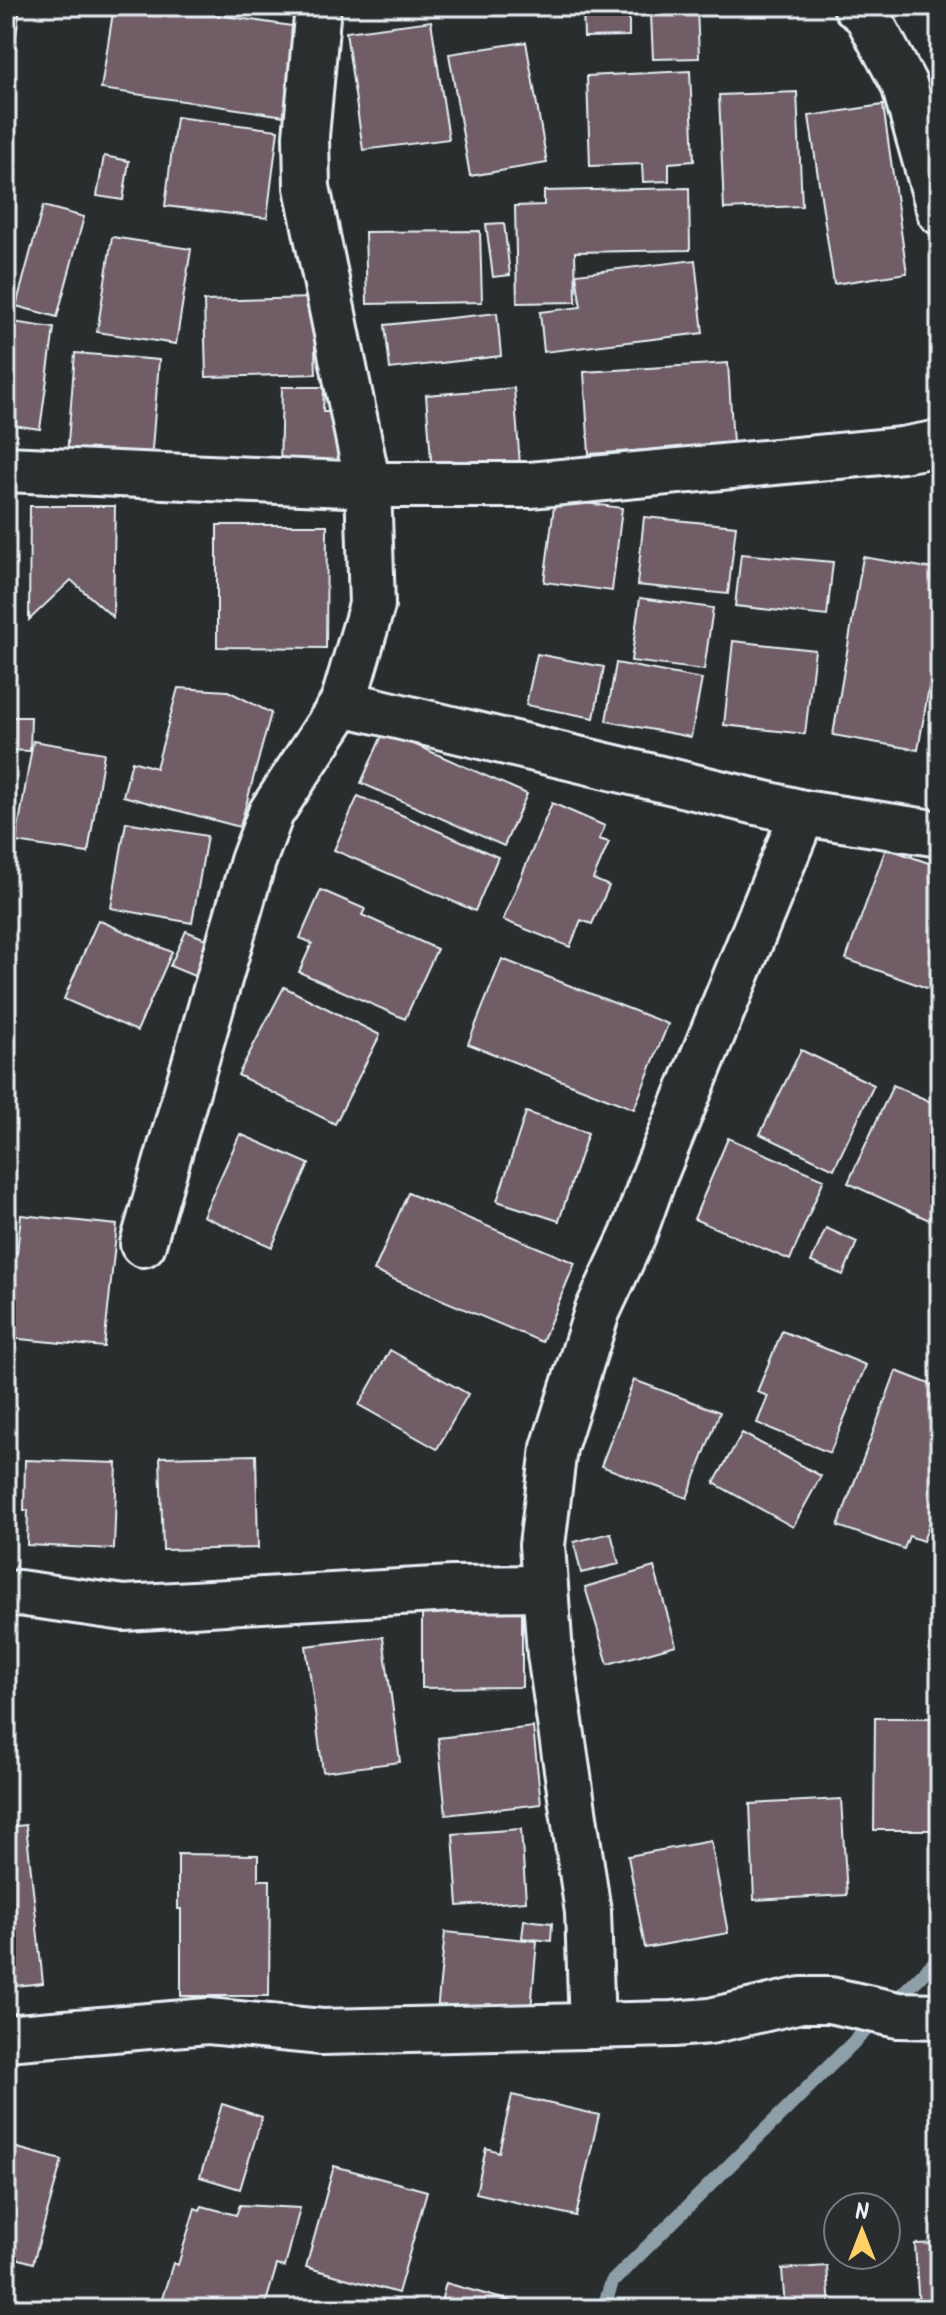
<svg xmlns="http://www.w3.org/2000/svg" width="946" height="2315" font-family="Kalam,sans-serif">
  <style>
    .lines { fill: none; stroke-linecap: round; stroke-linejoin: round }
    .stream { stroke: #8d9fa9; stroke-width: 14 }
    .building { fill: #6f5d66; stroke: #e8f1f8; stroke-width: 2 }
    .minor-casing { stroke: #e8f1f8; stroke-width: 50 }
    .minor { stroke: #2a2d2e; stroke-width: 44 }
  </style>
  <rect width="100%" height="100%" fill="#2a2d2e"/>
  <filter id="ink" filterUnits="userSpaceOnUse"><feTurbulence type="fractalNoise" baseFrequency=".0125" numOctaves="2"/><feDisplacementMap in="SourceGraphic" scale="16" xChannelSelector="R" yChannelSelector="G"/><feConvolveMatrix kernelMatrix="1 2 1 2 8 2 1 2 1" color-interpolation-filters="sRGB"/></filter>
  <g filter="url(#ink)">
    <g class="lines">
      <g class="stream">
        <path d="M 892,2004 L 940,1957"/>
        <path d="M 603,2309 L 612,2282 L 877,2019"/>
      </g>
    </g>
    <g class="building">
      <path d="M 6,6 L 20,6 L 14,50 L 6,49 Z"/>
      <path d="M 114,6 L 155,6 L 299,27 L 285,116 L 101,89 Z"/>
      <path d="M 583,6 L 697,6 L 699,58 L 653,59 L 651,14 L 629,15 L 629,36 L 584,37 Z"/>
      <path d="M 431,21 L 449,139 L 363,150 L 346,32 Z"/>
      <path d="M 526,42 L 547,163 L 470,176 L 449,54 Z"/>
      <path d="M 690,71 L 694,161 L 669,163 L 669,181 L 643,182 L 642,164 L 590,166 L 587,76 Z"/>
      <path d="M 797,92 L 802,206 L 724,209 L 719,95 Z"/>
      <path d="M 883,105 L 907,273 L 834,284 L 809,116 Z"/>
      <path d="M 176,117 L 278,130 L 267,218 L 165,206 Z"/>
      <path d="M 104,156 L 129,161 L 123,200 L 97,196 Z"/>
      <path d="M 689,188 L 690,250 L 575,252 L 576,302 L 517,303 L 515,206 L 544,205 L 544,191 Z"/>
      <path d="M 43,206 L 84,217 L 57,317 L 16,306 Z"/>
      <path d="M 504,223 L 510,275 L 493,277 L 486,224 Z"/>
      <path d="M 480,231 L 482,302 L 367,304 L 365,232 Z"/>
      <path d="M 112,237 L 191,249 L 176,344 L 97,332 Z"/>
      <path d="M 695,260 L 703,333 L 544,352 L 540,312 L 581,307 L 576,274 Z"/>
      <path d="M 313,298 L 316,374 L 206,377 L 204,301 Z"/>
      <path d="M 497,313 L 501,356 L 390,369 L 385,325 Z"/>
      <path d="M 6,321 L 54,328 L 40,429 L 6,424 Z"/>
      <path d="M 75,353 L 159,360 L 151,462 L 67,455 Z"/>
      <path d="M 728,363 L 733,444 L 589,454 L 584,372 Z"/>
      <path d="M 282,387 L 324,387 L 323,412 L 340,412 L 339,470 L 280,469 Z"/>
      <path d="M 514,388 L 520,465 L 432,472 L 426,395 Z"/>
      <path d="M 555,499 L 622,508 L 612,591 L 544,582 Z"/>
      <path d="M 30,506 L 115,506 L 113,617 L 71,580 L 29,620 Z"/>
      <path d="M 644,517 L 736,526 L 728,594 L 637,585 Z"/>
      <path d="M 217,525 L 327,525 L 326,648 L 217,647 Z"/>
      <path d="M 741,554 L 833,562 L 827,616 L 735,606 Z"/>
      <path d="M 863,557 L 940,570 L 940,624 L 918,750 L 833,735 Z"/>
      <path d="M 640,598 L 713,608 L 704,670 L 631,661 Z"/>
      <path d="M 733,641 L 815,650 L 805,734 L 724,725 Z"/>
      <path d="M 537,654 L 604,667 L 594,718 L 526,705 Z"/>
      <path d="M 616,663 L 702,679 L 691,737 L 606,721 Z"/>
      <path d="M 178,688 L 228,691 L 271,713 L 240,827 L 123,796 L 132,761 L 156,768 Z"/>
      <path d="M 6,717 L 31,717 L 30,751 L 6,750 Z"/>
      <path d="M 384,731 L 527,794 L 504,846 L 361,783 Z"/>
      <path d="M 33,741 L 104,753 L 88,853 L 16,842 Z"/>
      <path d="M 358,796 L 498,857 L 475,911 L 334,850 Z"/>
      <path d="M 552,803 L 605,826 L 599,839 L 609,842 L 593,879 L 609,886 L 592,924 L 581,920 L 570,947 L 503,920 Z"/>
      <path d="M 126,822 L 207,836 L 192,923 L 111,908 Z"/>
      <path d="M 886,848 L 940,867 L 938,992 L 846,959 Z"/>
      <path d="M 321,890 L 365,909 L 362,915 L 437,949 L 405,1019 L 299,972 L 312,943 L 300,938 Z"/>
      <path d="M 98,920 L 172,952 L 137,1031 L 64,999 Z"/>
      <path d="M 186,931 L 213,942 L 199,978 L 170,966 Z"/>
      <path d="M 502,959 L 668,1024 L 634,1109 L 468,1044 Z"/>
      <path d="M 284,987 L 380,1035 L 335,1124 L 238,1075 Z"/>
      <path d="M 801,1050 L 874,1085 L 834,1169 L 760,1134 Z"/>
      <path d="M 893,1085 L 940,1106 L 940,1225 L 848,1183 Z"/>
      <path d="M 526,1112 L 588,1133 L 559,1221 L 497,1201 Z"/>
      <path d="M 240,1134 L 309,1164 L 272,1247 L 203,1216 Z"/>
      <path d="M 728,1138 L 824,1179 L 790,1260 L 694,1219 Z"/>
      <path d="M 408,1193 L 575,1263 L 542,1342 L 374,1271 Z"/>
      <path d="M 21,1215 L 117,1225 L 104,1347 L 9,1338 L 11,1317 L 6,1317 L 6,1252 L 17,1253 Z"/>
      <path d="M 826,1228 L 857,1242 L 843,1275 L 811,1262 Z"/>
      <path d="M 782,1331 L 866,1365 L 830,1453 L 757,1423 L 768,1396 L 757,1392 Z"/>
      <path d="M 390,1350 L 468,1394 L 437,1449 L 359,1405 Z"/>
      <path d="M 896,1371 L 940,1388 L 940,1496 L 923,1541 L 909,1536 L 904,1549 L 838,1526 Z"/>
      <path d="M 634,1380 L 720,1412 L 687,1498 L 601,1466 Z"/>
      <path d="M 742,1433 L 821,1476 L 793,1527 L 714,1483 Z"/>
      <path d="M 256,1455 L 258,1548 L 163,1550 L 160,1457 Z"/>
      <path d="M 25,1460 L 117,1463 L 114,1549 L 27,1545 L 28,1510 L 24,1510 Z"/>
      <path d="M 611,1533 L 619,1564 L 581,1573 L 574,1542 Z"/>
      <path d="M 654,1567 L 676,1645 L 608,1664 L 585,1587 Z"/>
      <path d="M 422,1612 L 522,1612 L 522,1687 L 422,1688 Z"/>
      <path d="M 383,1637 L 400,1762 L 323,1772 L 306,1646 Z"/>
      <path d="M 875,1718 L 940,1718 L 940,1830 L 874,1830 Z"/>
      <path d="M 533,1727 L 541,1804 L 446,1815 L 438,1738 Z"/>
      <path d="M 841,1799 L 847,1895 L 754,1900 L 750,1804 Z"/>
      <path d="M 26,1825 L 43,1983 L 6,1987 L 6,1827 Z"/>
      <path d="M 521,1829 L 526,1901 L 458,1906 L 453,1834 Z"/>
      <path d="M 711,1841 L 728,1933 L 645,1948 L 628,1856 Z"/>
      <path d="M 178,1854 L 258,1855 L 258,1880 L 270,1880 L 269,1996 L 181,1996 L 181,1909 L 178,1909 Z"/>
      <path d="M 524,1920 L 552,1923 L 551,1941 L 522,1938 Z"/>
      <path d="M 445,1932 L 537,1941 L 530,2021 L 437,2012 Z"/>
      <path d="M 512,2095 L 599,2115 L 576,2216 L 476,2193 L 486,2148 L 499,2152 Z"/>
      <path d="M 222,2104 L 262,2117 L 240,2189 L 200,2177 Z"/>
      <path d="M 6,2145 L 62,2160 L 33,2263 L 6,2255 Z"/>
      <path d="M 334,2166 L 427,2191 L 398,2293 L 306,2267 Z"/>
      <path d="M 240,2205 L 300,2208 L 285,2267 L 277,2265 L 264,2309 L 172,2309 L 160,2305 L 173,2263 L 178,2265 L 195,2208 L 200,2210 L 202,2206 L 236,2215 Z"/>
      <path d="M 940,2243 L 940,2309 L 919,2309 L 915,2244 Z"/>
      <path d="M 827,2266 L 830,2309 L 785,2309 L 782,2269 Z"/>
      <path d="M 446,2283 L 538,2309 L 439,2309 Z"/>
    </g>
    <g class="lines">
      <defs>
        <g id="minor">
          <path d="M 856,6 L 867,15 L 904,84 L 940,212"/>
          <path d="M 6,469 L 368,485 L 530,485 L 902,450 L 940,443"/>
          <path d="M 343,703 L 803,813 L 940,834"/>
          <path d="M 143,1244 L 253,861 L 271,813 L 343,703 L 372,605 L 368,485 L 307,187 L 306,136 L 318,6"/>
          <path d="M 6,1595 L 19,1593 L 124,1608 L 452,1589 L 545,1588"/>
          <path d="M 592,2026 L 588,1912 L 550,1654 L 542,1545 L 554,1448 L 597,1312 L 633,1235 L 653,1179 L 803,813"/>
          <path d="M 6,2038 L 208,2021 L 322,2032 L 673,2024 L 710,2021 L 801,2000 L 830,2000 L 898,2015 L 940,2016"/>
        </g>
      </defs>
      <use href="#minor" class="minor-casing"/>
      <use href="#minor" class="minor"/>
    </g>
  </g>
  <rect width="946" height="2315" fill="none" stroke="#2a2d2e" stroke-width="32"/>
  <rect x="16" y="16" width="914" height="2283" fill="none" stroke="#e8f1f8" stroke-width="3" filter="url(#ink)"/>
  <g transform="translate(862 2231)"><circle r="38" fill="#2a2d2e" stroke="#767b7f" stroke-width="2"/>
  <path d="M0-6L14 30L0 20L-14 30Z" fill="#ffd166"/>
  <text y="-12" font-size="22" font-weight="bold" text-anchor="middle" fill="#e8f1f8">N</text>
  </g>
</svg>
